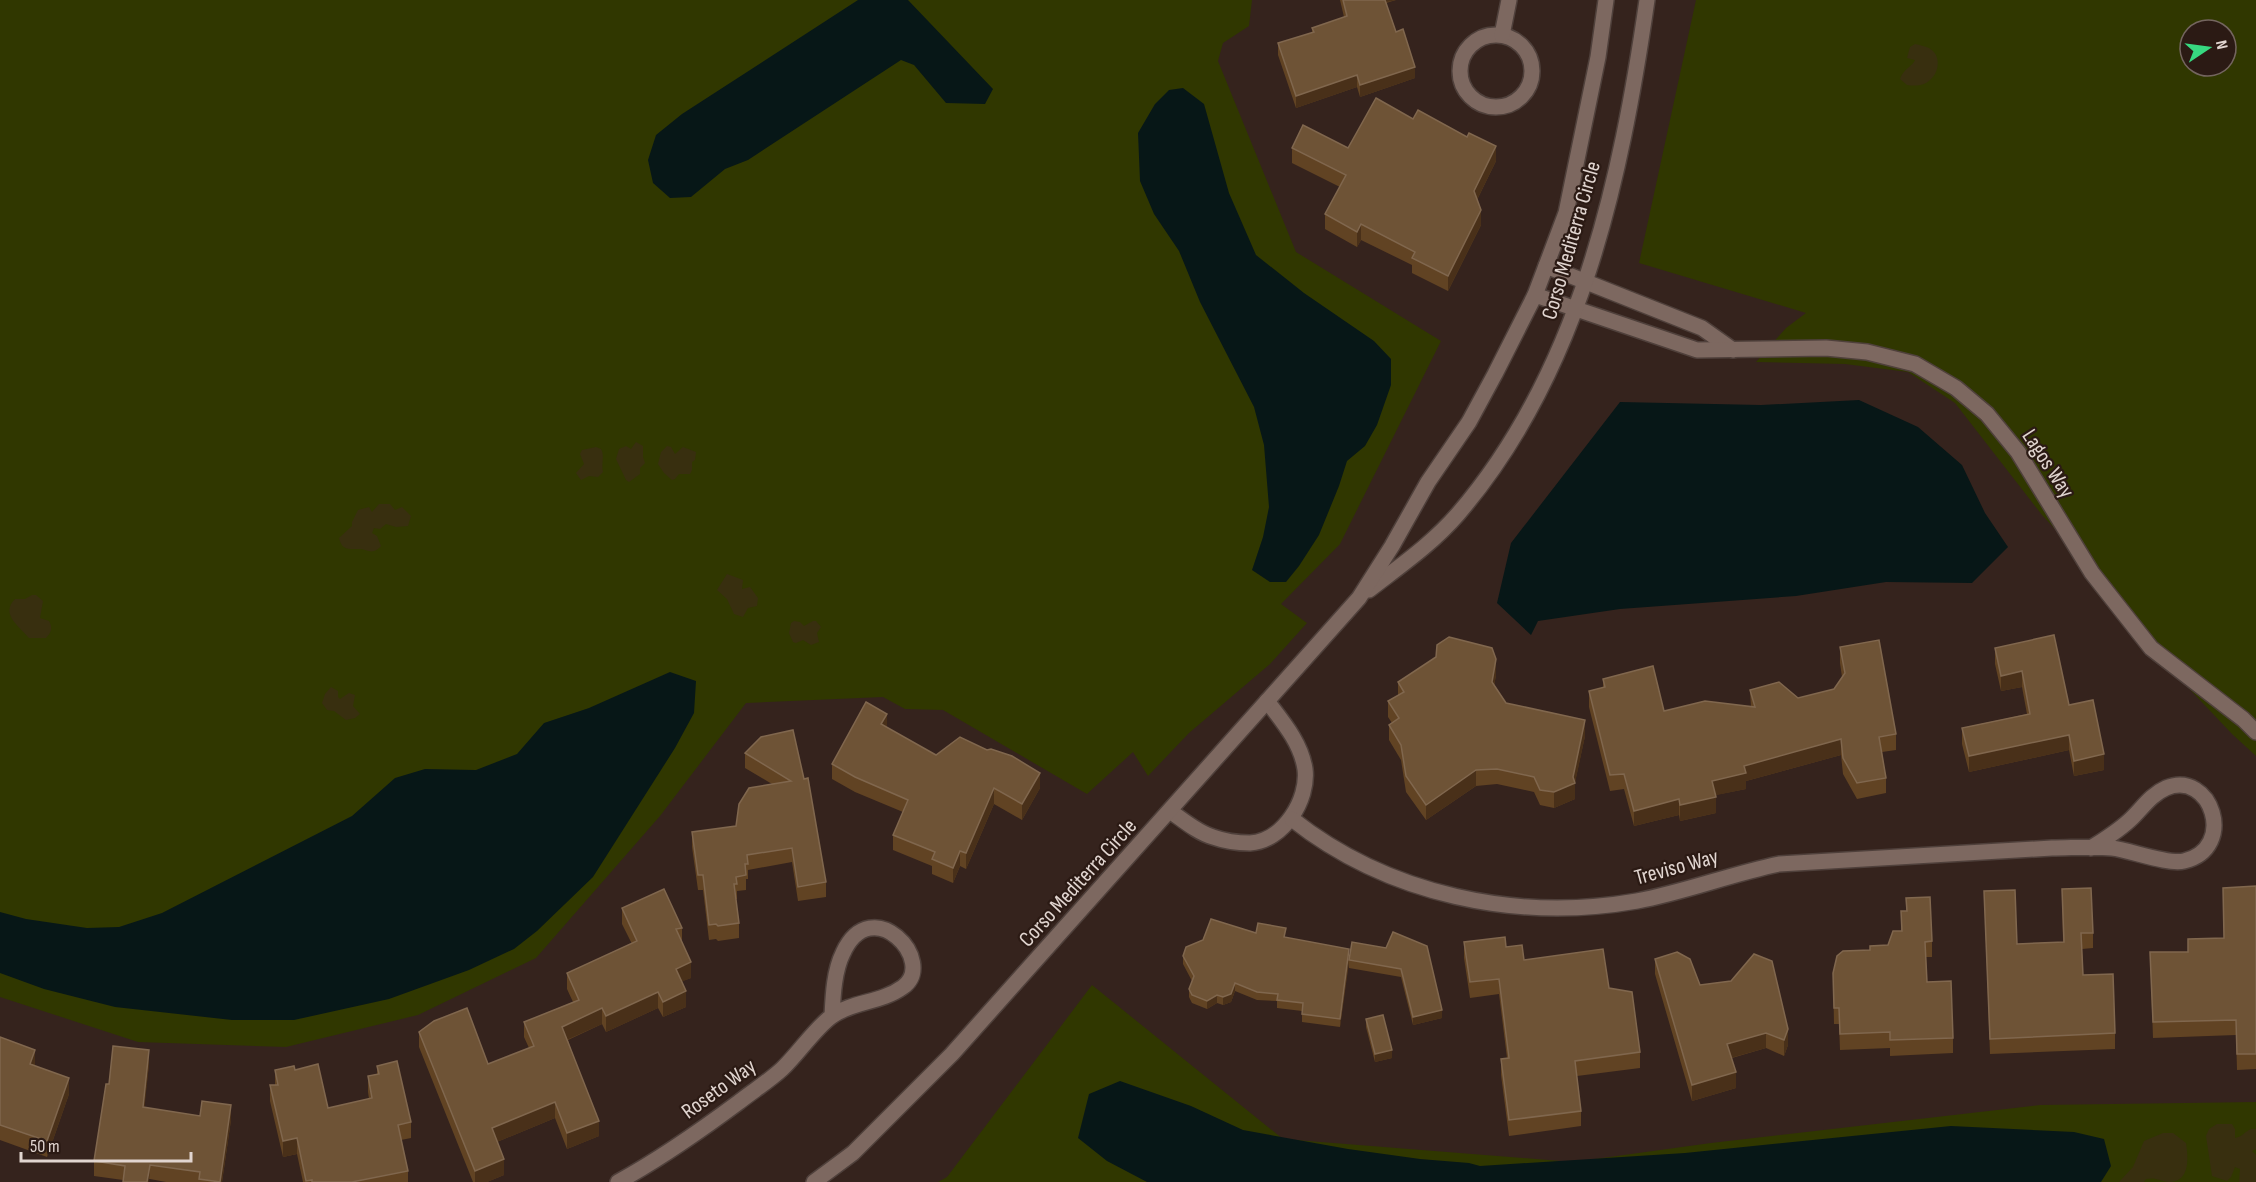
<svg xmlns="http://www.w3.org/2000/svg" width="2256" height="1182" font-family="'Sofia Sans Condensed',sans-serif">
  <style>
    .green { fill: #303700; fill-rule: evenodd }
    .sand { fill: #382f0f }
    .water { fill: #071717 }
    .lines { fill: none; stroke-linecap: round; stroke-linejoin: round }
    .minor-casing { stroke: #4f403b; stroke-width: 18 }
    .minor { stroke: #7d6860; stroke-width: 15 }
    .wall { fill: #614323 }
    .shaded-wall { fill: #493019 }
    .building { fill: #6e5336; stroke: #80674e; stroke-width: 1.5 }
    .labels { text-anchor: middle; stroke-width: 4.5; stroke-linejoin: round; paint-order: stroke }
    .street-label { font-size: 22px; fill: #e1d5d0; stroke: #2b1a14 }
  </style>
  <rect width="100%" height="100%" fill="#35231d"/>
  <g class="green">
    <path d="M 0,0 L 1252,0 L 1249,26 L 1223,43 L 1218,61 L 1296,252 L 1441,341 L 1340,544 L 1281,604 L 1307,623 L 1270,664 L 1189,733 L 1148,776 L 1133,752 L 1087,794 L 943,710 L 905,709 L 883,697 L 746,703 L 660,816 L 536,958 L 418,1015 L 286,1047 L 138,1042 L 0,997 Z"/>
    <path d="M 1696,0 L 2256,0 L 2256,756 L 2232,734 L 2179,678 L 2118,598 L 2042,515 L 1955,403 L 1908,372 L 1845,364 L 1756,362 L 1786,328 L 1806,313 L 1639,263 ZM 2190,30 L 2226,30 L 2226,66 L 2190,66 Z"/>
    <path d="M 1092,985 L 1283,1139 L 1573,1162 L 1711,1143 L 2040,1105 L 2256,1102 L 2256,1182 L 938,1182 L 947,1177 Z"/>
  </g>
  <g class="sand">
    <path d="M 1915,44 C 1919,45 1925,46 1929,48 C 1943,56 1939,76 1926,83 C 1920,86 1913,86 1907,85 L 1900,79 C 1904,68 1913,66 1915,60 L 1907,58 L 1910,47 Z"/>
    <path d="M 636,442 L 643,446 L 643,457 L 645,463 L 640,468 L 640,474 L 629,482 L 626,480 L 616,459 L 619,449 L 626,446 L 631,449 Z"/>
    <path d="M 667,446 L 671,447 L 675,454 L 683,447 L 696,452 L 695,460 L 692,462 L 692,470 L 690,474 L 679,474 L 675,479 L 672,480 L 664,473 L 658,464 L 661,452 Z"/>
    <path d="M 596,447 L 601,449 C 605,455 601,464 603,472 L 598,477 L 589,476 L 581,480 L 576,473 L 584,464 L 580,454 L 582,450 Z"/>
    <path d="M 379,504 L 390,504 L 395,510 L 402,507 L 411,516 L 408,526 L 396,527 L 386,524 L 380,529 L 374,528 L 372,533 L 377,536 L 381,546 C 372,556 369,549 358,549 C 347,549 342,550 339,538 L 352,526 L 352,522 L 358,510 L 369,507 L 372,512 Z"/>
    <path d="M 727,574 L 743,580 L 742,589 L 750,587 L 758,598 L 757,606 L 748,608 L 743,617 L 734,614 L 727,599 L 717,590 Z"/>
    <path d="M 32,595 L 36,595 L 43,601 L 40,618 L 49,621 C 53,628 51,633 46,638 L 29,638 C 19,626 0,614 15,599 L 25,599 Z"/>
    <path d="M 794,621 L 800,622 L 804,626 L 813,621 L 816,621 L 821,627 L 817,633 L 819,642 L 811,645 L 803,640 L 796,643 L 793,642 L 789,633 L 791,623 Z"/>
    <path d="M 331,687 L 338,691 L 338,697 L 340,699 L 349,693 L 355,695 L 353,706 L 360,714 L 355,718 L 346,720 L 334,711 L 327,710 L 322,703 L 325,694 Z"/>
    <path d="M 2217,1124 L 2232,1124 L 2235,1129 L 2235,1138 C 2244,1137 2247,1127 2256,1129 L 2256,1149 L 2252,1151 L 2256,1155 L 2256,1182 L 2239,1182 L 2240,1169 L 2235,1167 L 2231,1177 L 2227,1181 L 2212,1176 L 2206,1136 L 2209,1129 Z"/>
    <path d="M 2163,1133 L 2173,1133 L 2186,1143 C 2188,1156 2191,1182 2169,1182 C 2160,1181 2156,1177 2146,1179 L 2144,1182 L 2119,1182 L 2133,1167 L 2144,1141 Z"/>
  </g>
  <g class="water">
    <path d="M 858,0 L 908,0 L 993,89 L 985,104 L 946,103 L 914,65 L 901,60 L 748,160 L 725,169 L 691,197 L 670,198 L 653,183 L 648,160 L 656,135 L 682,114 Z"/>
    <path d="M 1183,88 L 1204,104 L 1229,193 L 1256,255 L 1304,293 L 1374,341 L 1391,359 L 1391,385 L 1377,425 L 1365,446 L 1347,461 L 1339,486 L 1319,535 L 1299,566 L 1286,582 L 1270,582 L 1252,570 L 1263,537 L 1269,507 L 1264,445 L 1254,407 L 1200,302 L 1179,251 L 1154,214 L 1140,181 L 1138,133 L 1155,104 L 1169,90 Z"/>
    <path d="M 1859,400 L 1918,427 L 1962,465 L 1985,513 L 2008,547 L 1972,583 L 1886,582 L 1796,596 L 1620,609 L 1538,621 L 1531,635 L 1497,603 L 1511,543 L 1620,402 L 1761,405 Z"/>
    <path d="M 670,672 L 696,681 L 694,713 L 675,748 L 593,877 L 537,931 L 514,949 L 469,970 L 389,999 L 294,1020 L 232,1020 L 115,1007 L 44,989 L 0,973 L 0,912 L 26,919 L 87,928 L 119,927 L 162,913 L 352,816 L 395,778 L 425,769 L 476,770 L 517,754 L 544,723 L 589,708 Z"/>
    <path d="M 1120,1081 L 1191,1106 L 1243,1130 L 1348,1149 L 1420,1159 L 1469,1163 L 1480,1166 L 1685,1153 L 1951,1126 L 2074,1132 L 2104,1139 L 2111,1166 L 2101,1182 L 1147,1182 L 1107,1161 L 1078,1138 L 1089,1094 Z"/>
  </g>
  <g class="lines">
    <defs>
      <g id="minor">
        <circle cx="1496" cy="71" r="36"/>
        <path d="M 1502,35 L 1509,0"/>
        <path d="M 1546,266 L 1702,328 L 1733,350"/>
        <path d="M 1535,295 L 1697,350 L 1826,348 L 1867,352 L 1915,364 L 1956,388 L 1987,414 L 2018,452 L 2092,573 L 2151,648 L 2243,719 L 2256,732"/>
        <path d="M 1369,590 C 1400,566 1432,544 1458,514 C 1580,372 1621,180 1647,0"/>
        <path d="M 1170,811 C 1183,820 1198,833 1213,837 C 1224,841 1238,843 1250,843 C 1283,841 1309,800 1305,769 C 1301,743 1283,722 1267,701"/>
        <path d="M 1292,819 C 1388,895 1517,922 1637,901 C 1685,892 1731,874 1779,864 L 2052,848 C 2071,848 2093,846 2112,848 C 2130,850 2168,865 2184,861 C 2238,848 2211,769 2166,788 C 2152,794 2143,807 2132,818 C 2120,830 2105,839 2091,848"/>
        <path d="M 618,1182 C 660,1159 700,1131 739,1102 C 753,1091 769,1081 782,1069 C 798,1054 816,1027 832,1016 C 853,1001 881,1003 903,987 C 938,962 872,890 843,953 C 834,971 833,996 832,1016"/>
        <path d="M 814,1182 L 853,1153 L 952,1054 L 1359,598 L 1392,546 L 1428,482 L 1469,422 L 1495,374 L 1535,295 L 1566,213 L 1598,57 L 1606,0"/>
      </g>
    </defs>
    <use href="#minor" class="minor-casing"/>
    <use href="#minor" class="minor"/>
  </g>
  <g class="wall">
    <path d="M 1340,0 L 1396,0 L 1386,3 L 1396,32 L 1415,78 L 1360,97 L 1357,87 L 1296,108 L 1278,55 L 1278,43 L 1312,33 L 1312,28 L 1344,17 Z"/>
    <path d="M 1413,119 L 1496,161 L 1477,200 L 1481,225 L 1448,291 L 1412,273 L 1412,265 L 1361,240 L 1357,247 L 1325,229 L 1325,214 L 1340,187 L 1292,163 L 1292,148 L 1348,148 Z"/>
    <path d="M 1840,647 L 1896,734 L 1896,750 L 1882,752 L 1886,778 L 1886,793 L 1857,799 L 1843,774 L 1841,755 L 1746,781 L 1746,789 L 1715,795 L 1716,813 L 1680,821 L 1679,815 L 1634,826 L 1624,789 L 1610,791 L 1589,707 L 1589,691 L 1603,688 L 1603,679 L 1664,711 L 1751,707 L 1750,690 L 1798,698 L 1834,689 L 1842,677 L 1840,663 Z"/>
    <path d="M 1995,648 L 2069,705 L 2104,770 L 2074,776 L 2069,750 L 1969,772 L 1962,744 L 1962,728 L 2027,714 L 2022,687 L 2001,691 L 1995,664 Z"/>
    <path d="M 1496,675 L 1494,686 L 1506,703 L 1585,736 L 1575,782 L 1575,799 L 1554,808 L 1540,805 L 1534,792 L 1497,784 L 1476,786 L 1426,820 L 1406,792 L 1401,760 L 1389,740 L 1389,725 L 1392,723 L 1388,717 L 1388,701 L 1398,695 L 1398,682 Z"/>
    <path d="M 887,728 L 936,755 L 1040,788 L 1022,820 L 994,804 L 966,869 L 960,866 L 953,883 L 932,874 L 932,866 L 893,850 L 893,835 L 903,812 L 855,792 L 832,779 L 832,764 Z"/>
    <path d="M 793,730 L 826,882 L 826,897 L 798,901 L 792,862 L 748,870 L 748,879 L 746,879 L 746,890 L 737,891 L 737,899 L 736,899 L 739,923 L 739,938 L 718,941 L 716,939 L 709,940 L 703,890 L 698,890 L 692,847 L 692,832 L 736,826 L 772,784 L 745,768 L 745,753 Z"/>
    <path d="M 2256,886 L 2256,1069 L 2237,1070 L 2236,1035 L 2153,1038 L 2150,952 L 2188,952 L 2224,938 L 2223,888 Z"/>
    <path d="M 2062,889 L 2093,933 L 2093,948 L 2082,949 L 2083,975 L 2115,1033 L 2115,1049 L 1990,1054 L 1984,891 L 2017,944 L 2063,942 Z"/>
    <path d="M 1906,898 L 1932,941 L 1932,957 L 1926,957 L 1927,982 L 1953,1038 L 1953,1053 L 1890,1056 L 1890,1048 L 1840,1050 L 1839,1024 L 1834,1024 L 1833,973 L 1870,950 L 1888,945 L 1901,931 L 1901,911 L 1906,911 Z"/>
    <path d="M 622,908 L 682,928 L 682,942 L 691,978 L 682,981 L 686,1007 L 663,1017 L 658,1008 L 606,1032 L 602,1024 L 568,1040 L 599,1136 L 567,1149 L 555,1118 L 497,1142 L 504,1175 L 487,1182 L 473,1182 L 419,1047 L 419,1032 L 488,1064 L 529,1048 L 524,1037 L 524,1022 L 573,1002 L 567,989 L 567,973 L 632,944 L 622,924 Z"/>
    <path d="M 1256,933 L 1286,938 L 1349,956 L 1386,948 L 1442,1018 L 1413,1025 L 1401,977 L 1349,968 L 1349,962 L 1340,1027 L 1302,1022 L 1302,1011 L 1277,1008 L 1277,1001 L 1257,1000 L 1235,991 L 1231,1002 L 1223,1005 L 1217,1003 L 1207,1009 L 1192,1003 L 1189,997 L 1189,989 L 1192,981 L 1183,964 L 1183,956 Z"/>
    <path d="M 1464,942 L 1506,947 L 1524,960 L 1609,988 L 1640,1052 L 1640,1068 L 1577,1076 L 1581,1111 L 1581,1126 L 1509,1136 L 1501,1075 L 1501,1059 L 1507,1058 L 1499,994 L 1470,998 L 1464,958 Z"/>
    <path d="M 1655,959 L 1700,985 L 1731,981 L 1788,1045 L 1784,1056 L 1766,1048 L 1732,1058 L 1736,1088 L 1692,1101 L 1655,974 Z"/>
    <path d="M 1366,1019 L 1392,1058 L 1375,1062 L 1366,1027 Z"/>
    <path d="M 0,1037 L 69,1094 L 47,1157 L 0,1140 Z"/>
    <path d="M 149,1064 L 144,1108 L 231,1120 L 222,1182 L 166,1182 L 150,1179 L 123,1180 L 94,1176 L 94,1161 L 109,1084 Z"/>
    <path d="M 377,1066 L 411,1122 L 411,1138 L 401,1140 L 408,1171 L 408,1182 L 303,1182 L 297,1154 L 283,1157 L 270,1101 L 270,1085 L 275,1085 L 275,1070 L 295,1070 L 328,1108 L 369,1099 L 368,1092 L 368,1076 L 377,1074 Z"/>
  </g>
  <g class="shaded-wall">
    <path d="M 1382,0 L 1396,0 L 1382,3 Z"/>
    <path d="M 1415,67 L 1415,78 L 1360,97 L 1360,85 Z"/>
    <path d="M 1357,75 L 1357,87 L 1296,108 L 1296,96 Z"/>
    <path d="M 1496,146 L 1496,161 L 1474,206 L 1474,191 Z"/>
    <path d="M 1481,210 L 1481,225 L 1448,291 L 1448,276 Z"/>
    <path d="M 1361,224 L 1361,240 L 1357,247 L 1357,232 Z"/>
    <path d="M 1496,659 L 1496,675 L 1492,698 L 1492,682 Z"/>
    <path d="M 2022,671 L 2022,687 L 2001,691 L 2001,676 Z"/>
    <path d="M 887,714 L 887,729 L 881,724 Z"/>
    <path d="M 1585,720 L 1585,736 L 1575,783 L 1575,799 L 1554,808 L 1554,792 L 1573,777 Z"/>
    <path d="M 2069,735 L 2069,750 L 1969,772 L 1969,756 Z"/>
    <path d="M 1841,739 L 1841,755 L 1746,781 L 1746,789 L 1712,796 L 1712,781 L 1744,766 Z"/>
    <path d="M 2104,754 L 2104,770 L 2074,776 L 2074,761 Z"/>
    <path d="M 1476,770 L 1476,786 L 1426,820 L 1426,805 Z"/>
    <path d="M 1040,773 L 1040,788 L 1022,820 L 1022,804 Z"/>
    <path d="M 994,788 L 994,804 L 966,869 L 966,853 Z"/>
    <path d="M 1716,797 L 1716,813 L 1680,821 L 1680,805 Z"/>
    <path d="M 1679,799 L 1679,815 L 1634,826 L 1634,811 Z"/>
    <path d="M 960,851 L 960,866 L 953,883 L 953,868 Z"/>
    <path d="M 1349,949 L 1349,957 L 1340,1027 L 1340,1019 Z"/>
    <path d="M 691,962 L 691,978 L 676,984 L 676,969 Z"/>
    <path d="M 1235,983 L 1235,991 L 1231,1002 L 1223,1005 L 1223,997 Z"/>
    <path d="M 686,991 L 686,1007 L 663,1017 L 663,1002 Z"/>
    <path d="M 658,992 L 658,1008 L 606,1032 L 606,1016 Z"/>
    <path d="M 1217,995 L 1217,1003 L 1207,1009 L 1207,1001 Z"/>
    <path d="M 602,1008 L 602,1024 L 562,1042 L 562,1027 Z"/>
    <path d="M 1442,1010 L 1442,1018 L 1413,1025 L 1413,1017 Z"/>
    <path d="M 1788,1029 L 1788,1045 L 1784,1056 L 1784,1040 Z"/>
    <path d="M 1766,1033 L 1766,1048 L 1727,1059 L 1727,1044 Z"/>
    <path d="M 35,1050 L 35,1065 L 30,1080 L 30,1064 Z"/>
    <path d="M 149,1050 L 149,1064 L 143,1122 L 143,1107 Z"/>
    <path d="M 1392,1050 L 1392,1058 L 1375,1062 L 1375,1054 Z"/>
    <path d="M 1736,1072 L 1736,1088 L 1692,1101 L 1692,1085 Z"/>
    <path d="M 69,1078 L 69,1094 L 47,1157 L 47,1141 Z"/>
    <path d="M 555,1102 L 555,1118 L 492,1144 L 492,1128 Z"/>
    <path d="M 231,1105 L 231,1120 L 222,1182 L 220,1182 Z"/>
    <path d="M 599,1121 L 599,1136 L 567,1149 L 567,1133 Z"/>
    <path d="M 297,1138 L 297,1154 L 283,1157 L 283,1141 Z"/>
    <path d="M 504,1159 L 504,1175 L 487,1182 L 475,1182 L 475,1171 Z"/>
    <path d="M 150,1165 L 149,1182 L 147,1182 Z"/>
  </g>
  <g class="building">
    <path d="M 1343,0 L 1385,0 L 1396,32 L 1403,29 L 1415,67 L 1360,85 L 1357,75 L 1296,96 L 1278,43 L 1314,32 L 1312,28 L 1347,16 Z"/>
    <path d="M 1376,98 L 1413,119 L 1418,110 L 1467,137 L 1469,133 L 1496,146 L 1474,191 L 1481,210 L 1448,276 L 1412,258 L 1415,252 L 1361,224 L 1357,232 L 1325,214 L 1346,175 L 1292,148 L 1303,125 L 1348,148 Z"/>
    <path d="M 2054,635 L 2069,705 L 2093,700 L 2104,754 L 2074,761 L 2069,735 L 1969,756 L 1962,728 L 2030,714 L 2022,671 L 2001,676 L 1995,648 Z"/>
    <path d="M 1449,637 L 1492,648 L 1496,659 L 1492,682 L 1506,703 L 1585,720 L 1573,777 L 1575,783 L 1554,792 L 1540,790 L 1534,777 L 1497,769 L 1476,770 L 1426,805 L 1406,776 L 1401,745 L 1389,725 L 1399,718 L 1388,701 L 1404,692 L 1398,682 L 1436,657 L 1437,645 Z"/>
    <path d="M 1879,640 L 1896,734 L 1879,737 L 1886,778 L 1857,783 L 1843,758 L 1841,739 L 1744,766 L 1746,773 L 1712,781 L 1716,797 L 1680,805 L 1679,799 L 1634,811 L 1624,774 L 1610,775 L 1589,691 L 1605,687 L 1603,679 L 1653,666 L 1664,711 L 1705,701 L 1755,707 L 1750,690 L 1779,682 L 1798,698 L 1834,689 L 1845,673 L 1840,647 Z"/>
    <path d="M 866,702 L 887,714 L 881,724 L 936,755 L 960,737 L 987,750 L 991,749 L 1012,756 L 1040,773 L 1022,804 L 994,788 L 966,853 L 960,851 L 953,868 L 932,859 L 935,852 L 893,835 L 908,800 L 855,777 L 832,764 Z"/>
    <path d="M 793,730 L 804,779 L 808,778 L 826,882 L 798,887 L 792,848 L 747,855 L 748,864 L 745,864 L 746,875 L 736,877 L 737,884 L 734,884 L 739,923 L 718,926 L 716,924 L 709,925 L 703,875 L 698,875 L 692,832 L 736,826 L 739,804 L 749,788 L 791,781 L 745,753 L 761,737 Z"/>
    <path d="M 2256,886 L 2256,1054 L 2237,1054 L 2236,1020 L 2153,1022 L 2150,952 L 2188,952 L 2188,939 L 2224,938 L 2223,888 Z"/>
    <path d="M 2091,888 L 2093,933 L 2081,933 L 2083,975 L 2113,974 L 2115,1033 L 1990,1039 L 1984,891 L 2015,890 L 2017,944 L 2064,942 L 2062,889 Z"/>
    <path d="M 664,889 L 682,928 L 676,929 L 691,962 L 676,969 L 686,991 L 663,1002 L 658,992 L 606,1016 L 602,1008 L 562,1027 L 599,1121 L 567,1133 L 555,1102 L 492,1128 L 504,1159 L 475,1171 L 419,1032 L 434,1021 L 467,1008 L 488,1064 L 534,1046 L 524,1022 L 579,1000 L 567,973 L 637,941 L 622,908 Z"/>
    <path d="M 1930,897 L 1932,941 L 1925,942 L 1927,982 L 1951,981 L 1953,1038 L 1890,1040 L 1890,1032 L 1840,1034 L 1839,1008 L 1834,1008 L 1833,973 L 1837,956 L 1843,951 L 1870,950 L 1870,946 L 1888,945 L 1893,931 L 1902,931 L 1901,911 L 1907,911 L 1906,898 Z"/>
    <path d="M 1211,919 L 1256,933 L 1258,923 L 1286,928 L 1284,937 L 1349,949 L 1340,1019 L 1302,1014 L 1303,1003 L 1277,1000 L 1278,994 L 1257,992 L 1235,983 L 1231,994 L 1223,997 L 1217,995 L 1207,1001 L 1192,995 L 1189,989 L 1194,976 L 1183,956 L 1186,947 L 1203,940 Z"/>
    <path d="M 1393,932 L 1427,946 L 1442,1010 L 1413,1017 L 1401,969 L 1349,960 L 1352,942 L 1386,948 Z"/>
    <path d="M 1505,937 L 1506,947 L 1522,945 L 1524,960 L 1603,949 L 1609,988 L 1632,992 L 1640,1052 L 1575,1061 L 1581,1111 L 1509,1120 L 1501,1059 L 1509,1058 L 1499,979 L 1470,982 L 1464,942 Z"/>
    <path d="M 1677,952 L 1690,959 L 1700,985 L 1731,981 L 1754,954 L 1772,961 L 1788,1029 L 1784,1040 L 1766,1033 L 1727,1044 L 1736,1072 L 1692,1085 L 1655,959 Z"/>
    <path d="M 1383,1015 L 1392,1050 L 1375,1054 L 1366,1019 Z"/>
    <path d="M 0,1037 L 35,1050 L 30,1064 L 69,1078 L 47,1141 L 0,1125 Z"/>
    <path d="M 113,1046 L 149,1050 L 143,1107 L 200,1116 L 202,1101 L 231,1105 L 220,1182 L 199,1179 L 200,1172 L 150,1165 L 147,1182 L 123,1182 L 125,1166 L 94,1161 L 106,1084 L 109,1084 Z"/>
    <path d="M 397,1061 L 411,1122 L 398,1125 L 408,1171 L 352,1182 L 312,1182 L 312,1180 L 306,1181 L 297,1138 L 283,1141 L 270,1085 L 278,1085 L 275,1070 L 294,1066 L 295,1070 L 318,1064 L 328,1108 L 372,1098 L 368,1076 L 379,1074 L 377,1066 Z"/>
  </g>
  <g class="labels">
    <g class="street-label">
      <text transform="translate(1570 240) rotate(-74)" y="8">Corso Mediterra Circle</text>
      <text transform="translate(2049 463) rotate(57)" y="8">Lagos Way</text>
      <text transform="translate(1676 866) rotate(-15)" y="8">Treviso Way</text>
      <text transform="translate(1077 882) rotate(-48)" y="8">Corso Mediterra Circle</text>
      <text transform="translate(718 1088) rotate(-36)" y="8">Roseto Way</text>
    </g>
  </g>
  <g transform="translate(2208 48) rotate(77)"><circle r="28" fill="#2b1a14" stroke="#74655f" stroke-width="1.5"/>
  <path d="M0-4.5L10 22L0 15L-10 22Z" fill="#37d880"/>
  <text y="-9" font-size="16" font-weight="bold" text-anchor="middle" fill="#e1d5d0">N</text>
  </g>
  <path d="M21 1152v9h170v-9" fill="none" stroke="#e1d5d0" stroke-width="3"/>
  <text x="30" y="1152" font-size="18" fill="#e1d5d0" stroke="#2b1a14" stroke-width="4.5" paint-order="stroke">50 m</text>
</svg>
